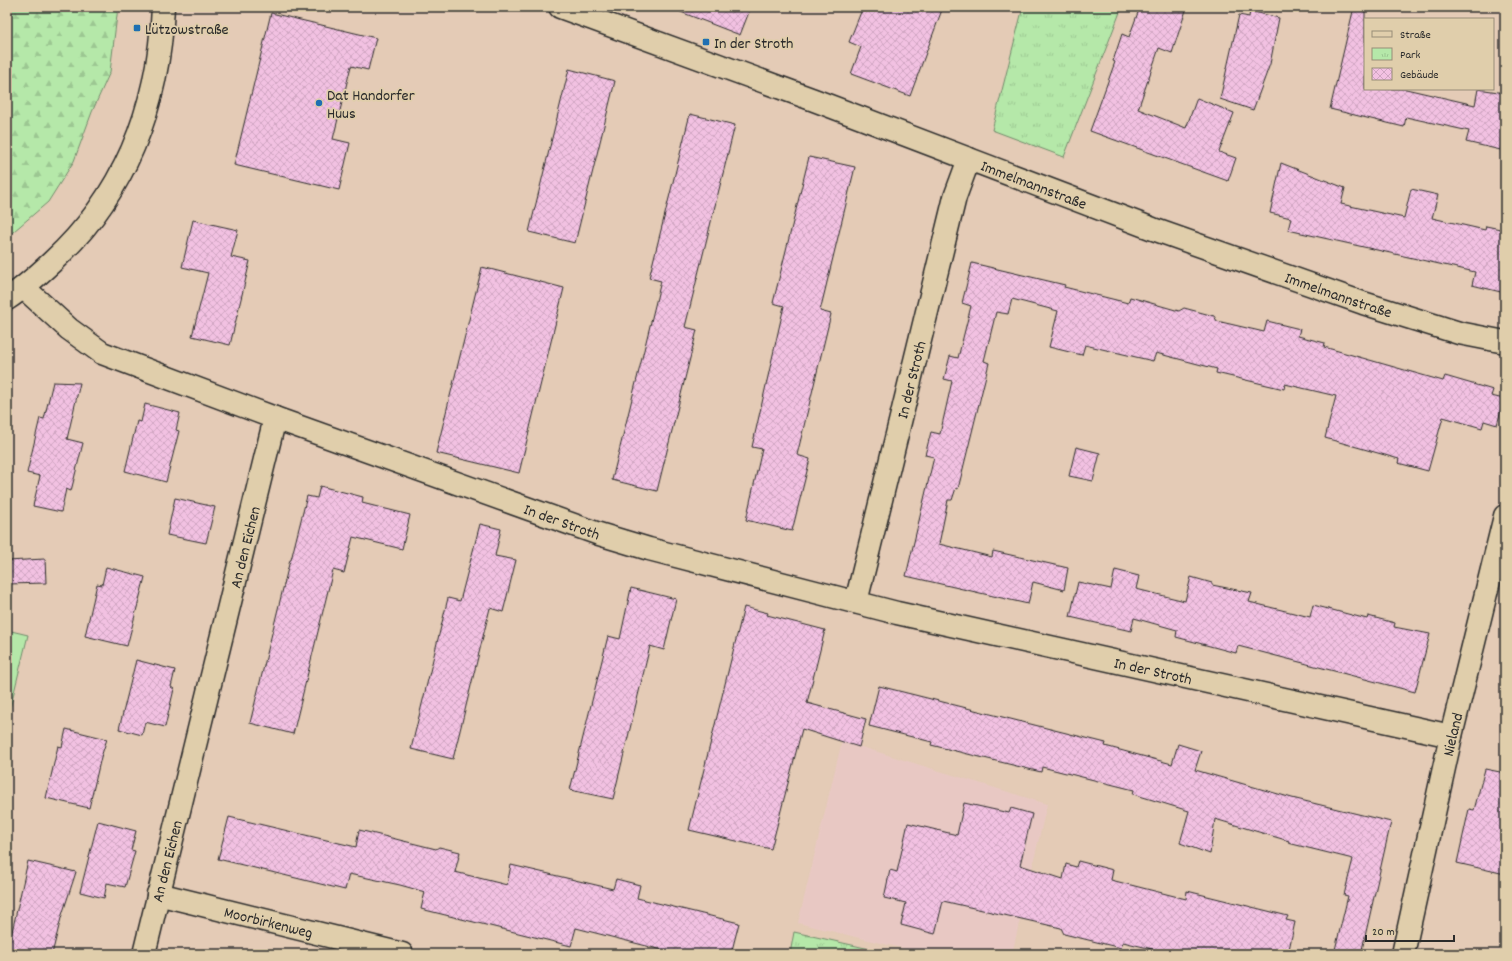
<svg xmlns="http://www.w3.org/2000/svg" width="1512" height="961" font-family="Dekko,sans-serif">
  <style>
    .built { fill: #e8c8c3 }
    .grass { fill: #b5e8a9; stroke: #708a6a }
    .forest { fill: url(#forest-firs); stroke: #708a6a }
    .park { fill: url(#park-tufts); stroke: #708a6a }
    .building { fill: url(#building-cross-hatch); stroke: #2b2b2b }
    .lines { fill: none; stroke-linecap: round; stroke-linejoin: round }
    .minor-casing { stroke: #2b2b2b; stroke-width: 25 }
    .tertiary-casing { stroke: #2b2b2b; stroke-width: 25 }
    .minor { stroke: #e0ceab; stroke-width: 22 }
    .tertiary { stroke: #e0ceab; stroke-width: 22 }
    .poi-dot { fill: #1f6fb2; stroke: #e0ceab; stroke-width: 1.5 }
    .labels { text-anchor: middle; stroke-width: 3.5; stroke-linejoin: round; paint-order: stroke }
    .poi-label { font-size: 16px; fill: #2b2b2b; stroke: #e0ceab; text-anchor: start }
    .street-label { font-size: 16px; fill: #2b2b2b; stroke: #e0ceab }
  </style>
  <defs>
    <pattern id="forest-firs" width="22" height="20" patternUnits="userSpaceOnUse"><rect width="22" height="20" fill="#b5e8a9"/><path d="M5 1l3.5 6h-7zM16 11l3.5 6h-7z" fill="#9cc792"/></pattern>
    <pattern id="park-tufts" width="24" height="20" patternUnits="userSpaceOnUse"><rect width="24" height="20" fill="#b5e8a9"/><path d="M3 7l-1-3M5 7V3M7 7l1-3M15 17l-1-3M17 17v-4M19 17l1-3" fill="none" stroke="#9cc792"/></pattern>
    <pattern id="building-cross-hatch" width="8" height="8" patternUnits="userSpaceOnUse"><rect width="8" height="8" fill="#f2c1e2"/><path d="M0 0l8 8M0 8l8-8" fill="none" stroke="#d0a6c2"/></pattern>
  </defs>
  <rect width="100%" height="100%" fill="#e4cbb6"/>
  <filter id="ink" filterUnits="userSpaceOnUse"><feTurbulence type="fractalNoise" baseFrequency=".025" numOctaves="2"/><feDisplacementMap in="SourceGraphic" scale="8" xChannelSelector="R" yChannelSelector="G"/><feConvolveMatrix kernelMatrix="1 2 1 2 8 2 1 2 1" color-interpolation-filters="sRGB"/></filter>
  <g filter="url(#ink)">
    <path class="built" d="M 842,741 L 1047,804 L 1012,954 L 926,954 L 798,923 Z"/>
    <path class="grass" d="M 7,630 L 28,635 L 7,721 Z"/>
    <path class="forest" d="M 7,7 L 118,7 L 110,72 L 92,112 L 74,161 L 48,202 L 7,237 Z"/>
    <g class="park">
      <path d="M 1023,7 L 1122,7 L 1064,157 L 992,130 Z"/>
      <path d="M 794,932 L 892,954 L 790,954 Z"/>
    </g>
    <g class="building">
      <path d="M 673,7 L 751,7 L 740,35 L 673,9 Z"/>
      <path d="M 863,7 L 943,7 L 910,96 L 851,74 L 861,47 L 849,42 Z"/>
      <path d="M 1140,7 L 1187,7 L 1172,53 L 1159,48 L 1138,109 L 1186,128 L 1197,98 L 1234,113 L 1219,152 L 1236,158 L 1228,181 L 1090,131 L 1115,62 L 1113,61 L 1122,34 L 1129,37 Z"/>
      <path d="M 1354,7 L 1365,7 L 1365,89 L 1406,89 L 1475,105 L 1478,89 L 1505,93 L 1505,151 L 1466,142 L 1469,131 L 1406,117 L 1404,127 L 1330,109 Z"/>
      <path d="M 1250,11 L 1279,18 L 1270,64 L 1253,110 L 1220,99 L 1239,15 L 1249,17 Z"/>
      <path d="M 271,13 L 376,38 L 368,70 L 351,66 L 333,139 L 350,143 L 339,190 L 234,165 Z"/>
      <path d="M 569,69 L 615,81 L 575,243 L 529,232 Z"/>
      <path d="M 690,114 L 735,125 L 685,327 L 697,330 L 657,491 L 612,480 L 661,281 L 649,278 Z"/>
      <path d="M 809,157 L 855,167 L 820,311 L 831,314 L 797,455 L 810,459 L 792,531 L 746,520 L 762,449 L 752,447 L 784,306 L 773,303 Z"/>
      <path d="M 1281,163 L 1345,188 L 1341,204 L 1404,218 L 1411,189 L 1438,195 L 1432,218 L 1485,230 L 1486,226 L 1505,230 L 1505,293 L 1472,285 L 1475,272 L 1288,230 L 1291,218 L 1270,213 Z"/>
      <path d="M 193,220 L 238,230 L 231,257 L 250,261 L 230,345 L 192,336 L 208,273 L 182,267 Z"/>
      <path d="M 972,263 L 1065,285 L 1064,287 L 1128,303 L 1130,297 L 1179,311 L 1184,308 L 1214,316 L 1217,321 L 1264,332 L 1267,321 L 1300,329 L 1298,336 L 1325,343 L 1324,347 L 1443,381 L 1445,376 L 1493,390 L 1491,396 L 1504,399 L 1497,425 L 1484,421 L 1482,428 L 1443,417 L 1428,471 L 1398,463 L 1399,459 L 1325,438 L 1336,396 L 1285,384 L 1284,389 L 1216,373 L 1217,369 L 1156,353 L 1153,361 L 1085,345 L 1082,355 L 1049,347 L 1058,311 L 1012,299 L 1008,314 L 996,312 L 984,361 L 989,363 L 958,489 L 956,488 L 952,500 L 948,500 L 939,544 L 992,557 L 993,551 L 1068,568 L 1064,590 L 1033,582 L 1028,604 L 906,576 L 934,457 L 925,455 L 931,432 L 940,434 L 952,381 L 944,379 L 950,356 L 958,358 L 971,306 L 962,303 Z"/>
      <path d="M 482,267 L 564,288 L 519,473 L 436,453 Z"/>
      <path d="M 53,382 L 80,383 L 67,439 L 83,443 L 71,491 L 66,489 L 61,512 L 33,506 L 40,476 L 27,473 L 40,418 L 44,419 Z"/>
      <path d="M 145,404 L 180,413 L 176,430 L 179,431 L 166,482 L 125,471 L 137,421 L 141,422 Z"/>
      <path d="M 1076,447 L 1100,453 L 1093,481 L 1069,476 Z"/>
      <path d="M 320,486 L 363,497 L 362,503 L 410,515 L 402,549 L 353,537 L 344,573 L 333,570 L 293,734 L 250,723 L 290,560 L 291,560 L 307,496 L 317,498 Z"/>
      <path d="M 175,498 L 215,507 L 206,543 L 167,535 Z"/>
      <path d="M 480,524 L 501,529 L 495,556 L 516,560 L 503,612 L 490,608 L 453,759 L 411,749 L 448,598 L 460,601 Z"/>
      <path d="M 45,559 L 46,583 L 7,584 L 7,561 Z"/>
      <path d="M 106,567 L 145,577 L 127,646 L 85,636 L 97,584 L 102,585 Z"/>
      <path d="M 1115,570 L 1139,576 L 1136,589 L 1185,601 L 1191,577 L 1212,583 L 1212,585 L 1252,593 L 1249,602 L 1310,617 L 1313,605 L 1367,619 L 1368,616 L 1395,623 L 1394,627 L 1430,634 L 1415,692 L 1238,646 L 1236,653 L 1176,637 L 1177,630 L 1134,618 L 1131,631 L 1070,617 L 1078,582 L 1111,589 Z"/>
      <path d="M 631,588 L 676,599 L 664,650 L 650,646 L 613,799 L 570,790 L 608,636 L 620,639 Z"/>
      <path d="M 744,607 L 768,613 L 767,615 L 825,630 L 807,703 L 866,719 L 859,747 L 802,729 L 771,849 L 689,830 Z"/>
      <path d="M 136,660 L 175,670 L 171,687 L 174,689 L 165,727 L 145,722 L 142,735 L 119,729 Z"/>
      <path d="M 879,686 L 1106,743 L 1105,746 L 1172,764 L 1178,744 L 1201,751 L 1195,770 L 1292,798 L 1391,822 L 1361,954 L 1334,954 L 1348,896 L 1344,895 L 1353,859 L 1288,843 L 1289,841 L 1215,819 L 1210,854 L 1180,843 L 1189,811 L 1133,794 L 1134,790 L 1042,767 L 1041,772 L 931,745 L 932,742 L 869,726 Z"/>
      <path d="M 66,729 L 107,739 L 101,757 L 89,808 L 46,798 L 58,746 L 62,747 Z"/>
      <path d="M 1485,769 L 1505,773 L 1505,874 L 1457,863 L 1469,809 L 1474,810 Z"/>
      <path d="M 964,803 L 1009,813 L 1011,808 L 1032,814 L 1020,865 L 1063,879 L 1066,864 L 1076,867 L 1078,861 L 1113,870 L 1111,880 L 1186,899 L 1187,891 L 1288,916 L 1286,920 L 1295,922 L 1288,954 L 1173,954 L 1123,942 L 1121,948 L 1064,934 L 1061,928 L 943,901 L 935,934 L 901,925 L 906,903 L 884,898 L 890,870 L 897,872 L 908,823 L 957,835 Z"/>
      <path d="M 229,817 L 356,847 L 359,830 L 436,849 L 439,847 L 460,852 L 455,872 L 507,885 L 511,865 L 613,889 L 616,879 L 640,885 L 637,898 L 739,923 L 731,954 L 678,954 L 576,928 L 571,946 L 421,909 L 425,892 L 400,885 L 349,874 L 345,890 L 218,859 Z"/>
      <path d="M 98,821 L 136,831 L 131,850 L 135,851 L 125,887 L 107,883 L 104,898 L 80,892 Z"/>
      <path d="M 28,861 L 76,872 L 61,918 L 52,954 L 7,954 Z"/>
    </g>
    <g class="lines">
      <defs>
        <g id="minor">
          <path d="M 24,288 L 69,329 L 102,353 L 275,418 L 144,954"/>
          <path id="s1" d="M 275,418 L 599,534 L 649,549 L 897,613 L 1451,736"/>
          <path id="s2" d="M 856,602 L 955,197 L 969,159"/>
          <path id="s3" d="M 158,894 L 402,954"/>
          <path id="s4" d="M 1403,954 L 1451,736 L 1505,516"/>
        </g>
        <g id="tertiary">
          <path id="s5" d="M 560,7 L 814,100 L 1153,229 L 1363,303 L 1459,333 L 1505,342"/>
          <path d="M 7,299 C 24,288 37,276 52,262 C 125,195 159,106 163,7"/>
        </g>
      </defs>
      <use href="#minor" class="minor-casing"/>
      <use href="#tertiary" class="tertiary-casing"/>
      <use href="#minor" class="minor"/>
      <use href="#tertiary" class="tertiary"/>
    </g>
  </g>
  <g class="poi-dot">
    <rect x="133" y="24" width="8" height="8" rx="2"/>
    <rect x="702" y="38" width="8" height="8" rx="2"/>
    <circle cx="319" cy="103" r="4"/>
  </g>
  <g class="labels">
    <g class="poi-label">
      <text x="145" y="34">Lützowstraße</text>
      <text x="714" y="48">In der Stroth</text>
      <text x="327" y="100">Dat Handorfer<tspan x="327" dy="18">Huus</tspan></text>
    </g>
    <g class="street-label">
      <text dy="6" stroke="none"><textPath href="#s5" startOffset="506">Immelmannstraße</textPath></text>
      <text dy="6" stroke="none"><textPath href="#s5" startOffset="830">Immelmannstraße</textPath></text>
      <text dy="6" stroke="none"><textPath href="#s2" startOffset="229">In der Stroth</textPath></text>
      <text dy="6" stroke="none"><textPath href="#s1" startOffset="305">In der Stroth</textPath></text>
      <text transform="translate(244 547) rotate(-76)" y="6">An den Eichen</text>
      <text dy="6" stroke="none"><textPath href="#s1" startOffset="915">In der Stroth</textPath></text>
      <text dy="6" stroke="none"><textPath href="#s4" startOffset="225">Nieland</textPath></text>
      <text transform="translate(166 861) rotate(-76)" y="6">An den Eichen</text>
      <text dy="6" stroke="none"><textPath href="#s3" startOffset="114">Moorbirkenweg</textPath></text>
    </g>
  </g>
  <rect width="1512" height="961" fill="none" stroke="#e0ceab" stroke-width="24"/>
  <rect x="12" y="12" width="1488" height="937" fill="none" stroke="#2b2b2b" stroke-width="1.5" filter="url(#ink)"/>
  <rect x="1364" y="18" width="130" height="72" fill="#e0ceab" stroke="#988d78"/>
  <rect x="1372" y="31" width="20" height="6" fill="#e0ceab" stroke="#988d78"/>
  <text x="1400" y="38" font-size="12" fill="#2b2b2b">Straße</text>
  <rect x="1372" y="48" width="20" height="12" fill="url(#park-tufts)" stroke="#988d78"/>
  <text x="1400" y="58" font-size="12" fill="#2b2b2b">Park</text>
  <rect x="1372" y="68" width="20" height="12" fill="url(#building-cross-hatch)" stroke="#988d78"/>
  <text x="1400" y="78" font-size="12" fill="#2b2b2b">Gebäude</text>
  <path d="M1366 935v6h88v-6" fill="none" stroke="#2b2b2b" stroke-width="2"/>
  <text x="1372" y="935" font-size="12" fill="#2b2b2b" stroke="#e0ceab" stroke-width="3" paint-order="stroke">20 m</text>
</svg>
